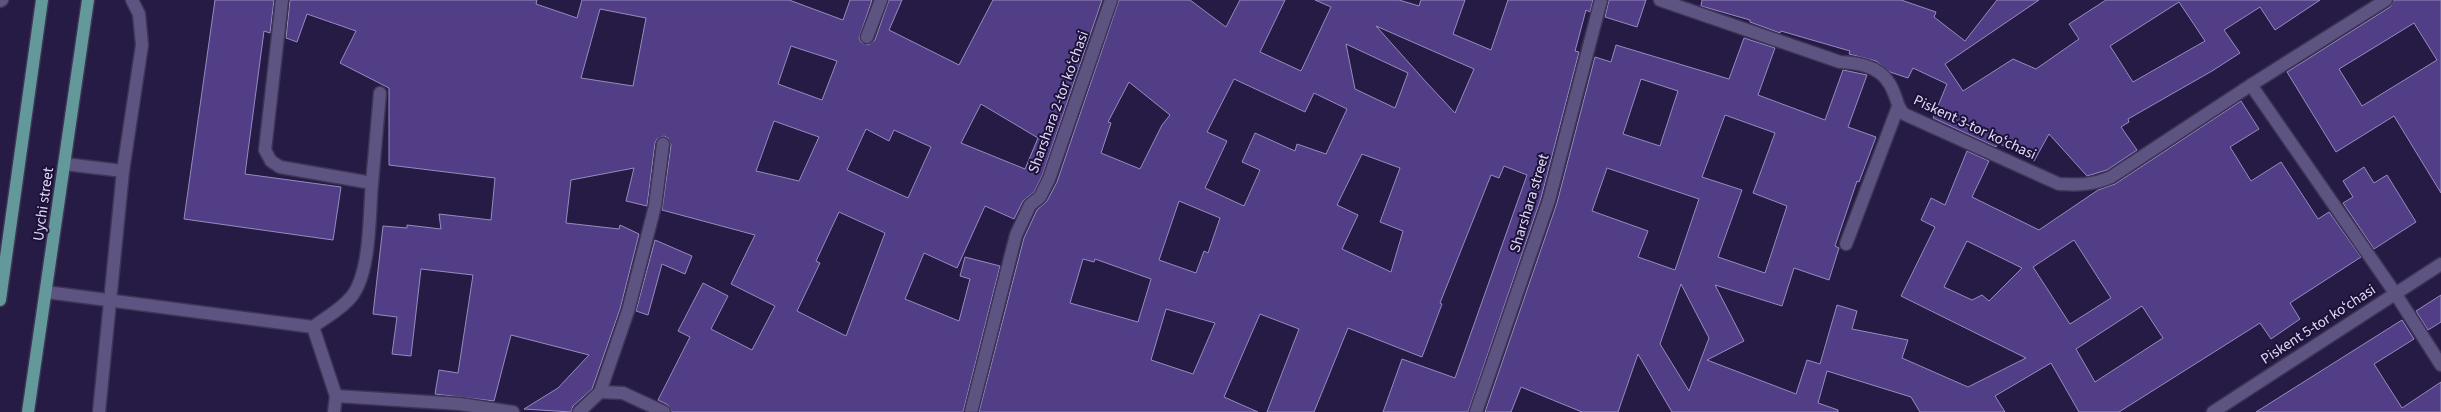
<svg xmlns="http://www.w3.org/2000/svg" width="2441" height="412" font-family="'Source Sans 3',sans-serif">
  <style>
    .building { fill: #513e87; stroke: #958cbe; fill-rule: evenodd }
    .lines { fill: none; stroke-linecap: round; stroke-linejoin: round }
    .minor-casing { stroke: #3e3456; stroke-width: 15 }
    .major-casing { stroke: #3e3456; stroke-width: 15 }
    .minor { stroke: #5d5482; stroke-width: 12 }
    .major { stroke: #63999b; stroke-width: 12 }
    .labels { text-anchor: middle; stroke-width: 4; stroke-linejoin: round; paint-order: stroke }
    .street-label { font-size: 15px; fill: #e0dcf6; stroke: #1d1139 }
  </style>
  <rect width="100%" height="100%" fill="#261b44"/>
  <g class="building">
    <path d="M 215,0 L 274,0 L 270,33 L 264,31 L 245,174 L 341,187 L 333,240 L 184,219 Z"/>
    <path d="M 290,0 L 537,0 L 536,4 L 577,18 L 582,0 L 789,0 L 843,20 L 850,0 L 872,0 L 859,38 L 861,42 L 868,45 L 875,40 L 889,0 L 902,0 L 889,30 L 959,65 L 993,0 L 1102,0 L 1042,176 L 1034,192 L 1023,201 L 1014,219 L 985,206 L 957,268 L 924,253 L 905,299 L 959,321 L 970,279 L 960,276 L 965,257 L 1000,266 L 963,412 L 672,412 L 668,405 L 658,400 L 690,337 L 678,331 L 703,283 L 728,296 L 711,329 L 752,350 L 775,306 L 731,284 L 755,235 L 662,210 L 671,145 L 668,138 L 664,136 L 657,139 L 655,143 L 647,206 L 626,201 L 634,168 L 571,180 L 566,223 L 619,229 L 620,225 L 639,234 L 620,309 L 592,389 L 573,406 L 571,412 L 524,409 L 558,388 L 589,355 L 511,335 L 494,401 L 435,394 L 439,370 L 458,373 L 473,275 L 421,269 L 411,356 L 392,354 L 397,317 L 373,314 L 383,226 L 407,228 L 407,225 L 441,229 L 439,214 L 491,220 L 495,178 L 389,165 L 389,88 L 340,63 L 356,31 L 307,14 L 297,42 L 286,38 ZM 600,9 L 646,18 L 633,86 L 581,78 ZM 791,46 L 837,61 L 822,100 L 778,84 ZM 981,104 L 1038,138 L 1025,169 L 961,143 ZM 774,121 L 819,137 L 799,181 L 756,171 ZM 866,129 L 889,141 L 894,130 L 931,147 L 908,198 L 847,170 ZM 839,212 L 885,233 L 846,336 L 797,311 L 820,263 L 816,261 Z"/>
    <path d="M 1119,0 L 1190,0 L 1226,27 L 1240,0 L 1285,0 L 1260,52 L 1301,71 L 1331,7 L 1315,0 L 1399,0 L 1419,6 L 1421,0 L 1465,0 L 1453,34 L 1491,50 L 1508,0 L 1593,0 L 1590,12 L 1586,10 L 1575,51 L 1579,52 L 1541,198 L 1468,412 L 1383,412 L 1402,359 L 1455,378 L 1527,175 L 1504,166 L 1499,178 L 1491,175 L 1440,303 L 1442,304 L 1422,357 L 1348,328 L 1314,412 L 1267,412 L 1299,329 L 1260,314 L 1224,397 L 1258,412 L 979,412 L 1024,238 L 1037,210 L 1047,201 L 1057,182 ZM 1376,26 L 1474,69 L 1455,113 L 1426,82 ZM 1346,44 L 1408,73 L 1395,108 L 1355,89 ZM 1234,79 L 1305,112 L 1314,93 L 1347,109 L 1326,154 L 1297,144 L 1295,151 L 1255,133 L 1242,162 L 1260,170 L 1244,206 L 1205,188 L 1227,141 L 1207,132 ZM 1129,82 L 1170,115 L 1162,125 L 1140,169 L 1101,153 L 1111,123 L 1108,122 ZM 1362,154 L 1400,168 L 1380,222 L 1403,231 L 1391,272 L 1342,249 L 1358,215 L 1337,205 ZM 1179,201 L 1220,218 L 1208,253 L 1204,251 L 1196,273 L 1159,260 ZM 1083,259 L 1094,262 L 1095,259 L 1151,279 L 1138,322 L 1070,303 ZM 1166,309 L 1215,323 L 1193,374 L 1151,360 Z"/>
    <path d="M 1609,0 L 1646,0 L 1637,27 L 1605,17 Z"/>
    <path d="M 1702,0 L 1901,0 L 1936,12 L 1934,17 L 1965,41 L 1997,0 L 2039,0 L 1945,64 L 1963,91 L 2013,59 L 2036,69 L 2079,39 L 2069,24 L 2106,0 L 2320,0 L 2275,30 L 2260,7 L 2224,30 L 2240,53 L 2212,71 L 2128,119 L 2129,122 L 2121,127 L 2137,150 L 2107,170 L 2087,176 L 2049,134 L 2034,161 L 1998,143 L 1996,147 L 1933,118 L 1947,84 L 1913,68 L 1908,78 L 1890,72 L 1876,61 L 1849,54 L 1850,51 L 1781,31 L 1780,33 L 1750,22 L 1750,20 L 1701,6 ZM 2179,2 L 2205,41 L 2133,82 L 2110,46 Z"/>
    <path d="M 2394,0 L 2441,0 L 2441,193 L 2394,116 L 2336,152 L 2287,72 L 2390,7 ZM 2414,23 L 2437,60 L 2362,106 L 2339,69 Z"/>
    <path d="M 1744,38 L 1775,48 L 1758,95 L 1825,120 L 1843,70 L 1867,75 L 1848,127 L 1876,137 L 1859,182 L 1857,181 L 1835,246 L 1839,248 L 1829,280 L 1794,268 L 1782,306 L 1715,285 L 1744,341 L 1707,360 L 1796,394 L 1807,360 L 1820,364 L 1837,305 L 1857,311 L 1852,329 L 1908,340 L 1902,358 L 1968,387 L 2026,358 L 1901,296 L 1935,227 L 1921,220 L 1931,198 L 1945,205 L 1967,151 L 1989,161 L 1972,197 L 2039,230 L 2098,190 L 2115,184 L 2241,101 L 2259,129 L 2230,147 L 2251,181 L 2281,162 L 2318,219 L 2329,212 L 2361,257 L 2290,303 L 2300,319 L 2271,339 L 2260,323 L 2119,412 L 2079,412 L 2051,363 L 1995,396 L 2005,412 L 1920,412 L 1911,397 L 1827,371 L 1818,403 L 1838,410 L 1838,412 L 1672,412 L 1638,354 L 1618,412 L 1582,412 L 1521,387 L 1511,412 L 1485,412 L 1557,203 L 1595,57 L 1611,62 L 1616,45 L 1729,79 ZM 1641,79 L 1678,91 L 1660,146 L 1623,134 ZM 1725,115 L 1775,133 L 1753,193 L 1787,206 L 1765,273 L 1718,257 L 1742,190 L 1702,177 ZM 1607,168 L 1699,199 L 1675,270 L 1638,257 L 1648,231 L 1592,211 ZM 2074,240 L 2111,298 L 2070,324 L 2033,267 ZM 1967,241 L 2022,268 L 1989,301 L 1982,295 L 1972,300 L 1944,287 ZM 1681,284 L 1709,338 L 1689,391 L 1660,344 ZM 2142,306 L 2163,338 L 2095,382 L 2076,349 Z"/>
    <path d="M 2364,167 L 2374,183 L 2387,175 L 2416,222 L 2374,249 L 2343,203 L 2353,197 L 2343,181 Z"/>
    <path d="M 655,240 L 692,256 L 685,274 L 662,264 L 648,315 L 636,311 Z"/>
    <path d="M 2441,295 L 2441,322 L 2428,330 L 2416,311 Z"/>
    <path d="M 2402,320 L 2414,339 L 2374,364 L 2402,408 L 2441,382 L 2441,412 L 2256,412 Z"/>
  </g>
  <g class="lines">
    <defs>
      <g id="minor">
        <path d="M 282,0 L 265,150 L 271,161 L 280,167 L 372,183 C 369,215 371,271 352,296 C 342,309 326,317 313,327"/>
        <path d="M 1660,0 L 1840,62 C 1864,63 1885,68 1894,93 C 1898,102 1897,107 1904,114 L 2059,184 C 2079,185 2093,185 2111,177 L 2251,85 L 2386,0"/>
        <path d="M 0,1 L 2,0"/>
        <path d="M 867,37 L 881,0"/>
        <path d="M 2251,85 L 2395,293 L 2441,365"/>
        <path d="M 65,164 L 123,171"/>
        <path d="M 372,183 L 380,93"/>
        <path d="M 1846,244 L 1898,107"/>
        <path d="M 46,292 L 313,327 L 336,396 L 334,412"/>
        <path d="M 600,392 L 623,393 L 664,412"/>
        <path d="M 336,396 L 460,404 L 513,412"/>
        <path d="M 99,412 L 123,171 L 142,45 L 139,14 L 132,0"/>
        <path d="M 579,412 L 600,392 L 628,311 L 655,206 L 663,144"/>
        <path d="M 971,412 L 1016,235 L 1030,205 L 1040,197 L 1049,179 L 1111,0"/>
        <path d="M 1476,412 L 1549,200 L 1601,0"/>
        <path d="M 2213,412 L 2441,264"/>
      </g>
      <g id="major">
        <path d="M 0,300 L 42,0"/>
        <path d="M 28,412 L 88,0"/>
      </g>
    </defs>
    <use href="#minor" class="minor-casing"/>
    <use href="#major" class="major-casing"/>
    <use href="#minor" class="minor"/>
    <use href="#major" class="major"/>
  </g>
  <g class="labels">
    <g class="street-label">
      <text transform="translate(1058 102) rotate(-70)" y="5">Sharshara 2-tor koʻchasi</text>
      <text transform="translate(1975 127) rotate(25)" y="5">Piskent 3-tor koʻchasi</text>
      <text transform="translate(1529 203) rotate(-73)" y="5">Sharshara street</text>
      <text transform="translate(43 204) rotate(-82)" y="5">Uychi street</text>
      <text transform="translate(2318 324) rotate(-33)" y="5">Piskent 5-tor koʻchasi</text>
    </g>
  </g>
</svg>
